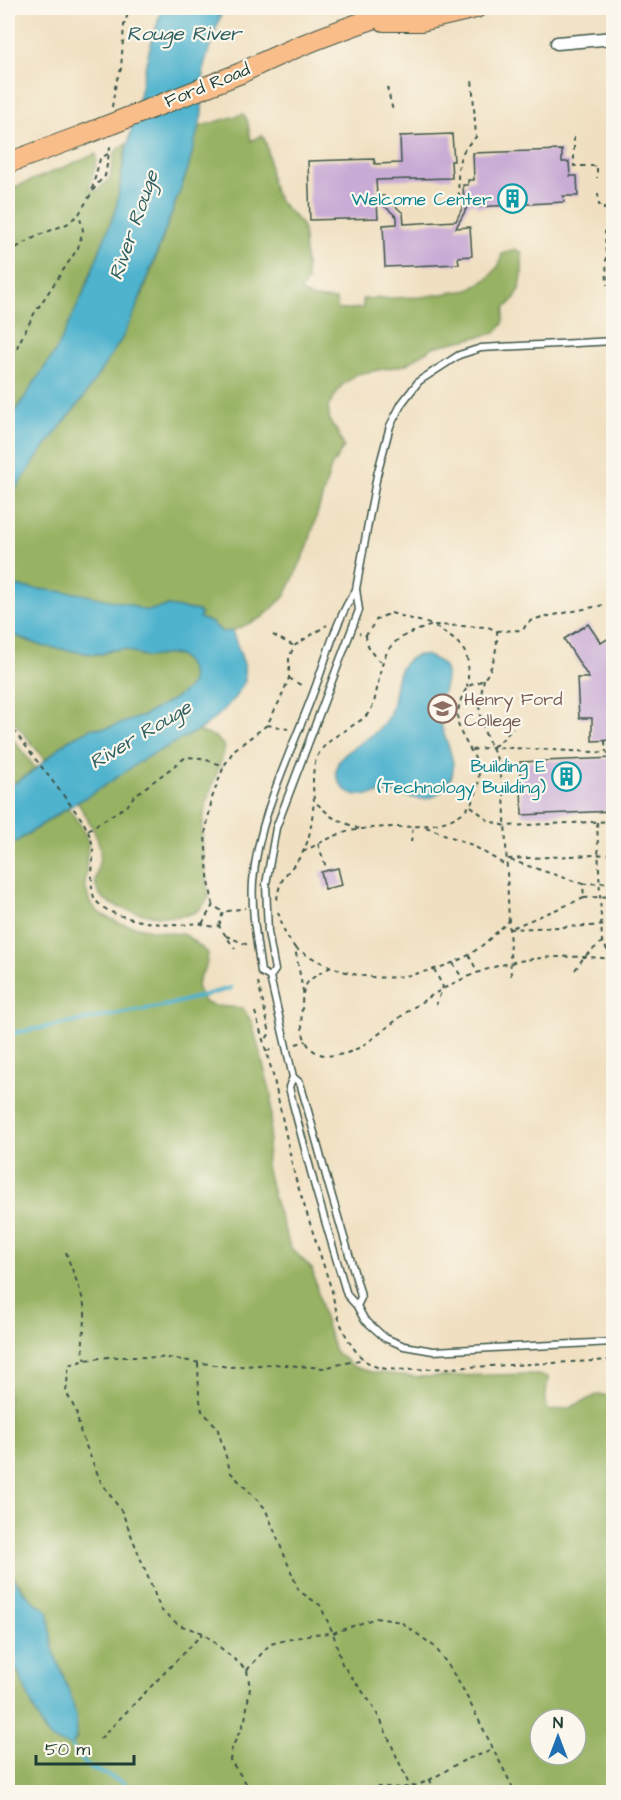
<svg xmlns="http://www.w3.org/2000/svg" width="621" height="1800" font-family="'Architects Daughter',sans-serif">
  <style>
    .forest { fill: #98b263; stroke: #5c784c; stroke-width: 1.5; fill-rule: evenodd }
    .water { fill: #50b3ce; stroke: #387881; stroke-width: 1.5 }
    .lines { fill: none; stroke-linecap: round; stroke-linejoin: round }
    .stream { stroke: #50b3ce; stroke-width: 4 }
    .building { fill: #c9acd5 }
    .service-casing { stroke: #3e5549; stroke-width: 9 }
    .minor-casing { stroke: #3e5549; stroke-width: 15 }
    .primary-casing { stroke: #3e5549; stroke-width: 22 }
    .path { stroke: #3e5549; stroke-width: 2; stroke-dasharray: 4.5 4.5; stroke-linecap: butt }
    .service { stroke: #fff; stroke-width: 6 }
    .minor { stroke: #fff; stroke-width: 12 }
    .primary { stroke: #f8bd89; stroke-width: 20 }
    .primary-bridge-casing { stroke: #3e5549; stroke-width: 22; stroke-linecap: butt }
    .primary-bridge { stroke: #f8bd89; stroke-width: 20 }
    .labels { text-anchor: middle; stroke-width: 4.5; stroke-linejoin: round; paint-order: stroke }
    .street-label { font-size: 18px; fill: #1f3d34; stroke: #fbf7ec }
    .culture-label { font-size: 18px; fill: #0d838f; stroke: #fbf7ec; text-anchor: end }
    .education-label { font-size: 18px; fill: #785e54; stroke: #fbf7ec; text-anchor: start }
    .water-label { font-size: 20px; font-style: italic; fill: #2e6062; stroke: #fbf7ec }
  </style>
  <rect width="100%" height="100%" fill="#fbf7ec"/>
  <filter id="ink" filterUnits="userSpaceOnUse"><feTurbulence type="fractalNoise" baseFrequency=".0167" numOctaves="2"/><feDisplacementMap in="SourceGraphic" scale="12" xChannelSelector="R" yChannelSelector="G"/><feConvolveMatrix kernelMatrix="1 2 1 2 8 2 1 2 1" color-interpolation-filters="sRGB"/></filter>
  <filter id="wash" filterUnits="userSpaceOnUse"><feTurbulence type="fractalNoise" baseFrequency=".008" numOctaves="4" result="noise"/><feDisplacementMap in="SourceGraphic" scale="24" xChannelSelector="R" yChannelSelector="G"/><feGaussianBlur stdDeviation="1.35" result="paint"/><feColorMatrix in="noise" values="0 0 0 0 0 0 0 0 0 0 0 0 0 0 0 0 0 1.4 0 .05"/><feComposite in="paint" operator="in"/></filter>
  <g filter="url(#wash)">
    <rect width="100%" height="100%" fill="#f0e0c1"/>
    <g class="forest">
      <path d="M 243,114 L 247,119 L 251,141 L 262,135 C 272,150 267,173 274,190 C 279,207 294,213 303,227 L 307,282 L 300,291 L 313,298 L 336,300 L 338,310 L 363,308 L 363,299 L 421,297 L 469,290 L 489,278 L 499,265 L 502,254 L 515,249 L 522,253 C 523,273 523,296 505,308 L 503,324 L 495,333 L 433,347 L 405,365 L 357,374 L 341,386 L 328,407 L 330,422 L 337,431 L 344,447 L 331,467 L 307,549 L 285,596 L 263,617 L 232,631 L 222,632 L 212,623 L 199,618 L 198,611 L 168,606 L 146,611 L 127,604 L 76,593 L 19,587 L 8,583 L 8,500 L 41,452 L 83,398 L 121,340 L 144,291 L 166,229 L 188,169 L 198,127 Z"/>
      <path d="M 126,144 L 116,209 L 77,308 L 57,349 L 8,422 L 8,190 L 96,154 L 97,161 L 89,188 L 97,191 L 110,178 L 115,152 Z"/>
      <path d="M 8,633 L 42,646 L 92,654 L 102,654 L 112,650 L 124,649 L 147,657 L 172,654 L 179,656 L 186,662 L 191,671 L 192,682 L 189,688 L 177,697 L 143,716 L 124,723 L 107,728 L 93,728 L 68,740 L 45,760 L 8,714 Z"/>
      <path d="M 197,731 L 215,737 L 225,747 C 220,768 210,788 205,809 C 199,838 204,869 209,897 C 206,901 202,908 197,911 C 177,923 111,914 98,892 C 90,878 103,862 100,847 C 96,833 86,814 77,802 L 144,759 Z"/>
      <path d="M 8,733 L 36,769 L 8,787 Z"/>
      <path d="M 68,808 L 82,827 L 88,842 L 85,886 L 90,903 L 99,913 L 119,923 L 151,930 L 186,935 L 208,953 L 206,967 L 200,976 L 197,986 L 204,1002 L 215,1006 L 243,1008 L 252,1023 L 271,1094 L 271,1121 L 266,1166 L 274,1199 L 290,1247 L 312,1269 L 324,1318 L 335,1351 L 354,1367 L 372,1372 L 418,1377 L 531,1374 L 548,1377 L 545,1402 L 549,1411 L 569,1408 L 599,1394 L 613,1397 L 613,1792 L 11,1792 L 8,1788 L 8,1673 L 17,1671 L 39,1717 L 44,1732 L 71,1746 L 77,1739 L 77,1728 L 63,1674 L 54,1653 L 49,1632 L 50,1621 L 45,1608 L 30,1599 L 9,1570 L 8,1563 L 8,847 ZM 540,1719 L 576,1719 L 576,1755 L 540,1755 Z"/>
    </g>
    <g class="water">
      <path d="M 162,8 L 223,8 L 204,65 L 202,114 L 188,169 L 134,314 L 121,340 L 83,398 L 41,452 L 8,500 L 8,422 L 57,349 L 83,294 L 116,209 L 124,162 L 149,51 Z"/>
      <path d="M 8,584 L 19,587 L 76,593 L 128,604 L 146,611 L 168,606 L 198,611 L 201,615 L 199,618 L 212,623 L 222,632 L 232,631 L 244,664 L 245,681 L 236,696 L 221,713 L 202,728 L 144,759 L 101,788 L 56,815 L 8,847 L 8,787 L 30,774 L 68,740 L 93,728 L 107,728 L 143,716 L 177,697 L 188,688 L 192,682 L 191,671 L 186,662 L 179,656 L 172,654 L 147,657 L 124,649 L 112,650 L 102,654 L 92,654 L 42,646 L 8,633 Z"/>
      <path d="M 418,655 C 426,655 429,656 436,660 C 458,671 437,696 439,714 C 441,743 470,768 439,793 C 421,808 402,790 383,793 C 368,795 351,800 341,785 C 324,760 355,748 369,737 C 377,732 383,725 388,717 C 400,696 388,665 418,655 Z"/>
      <path d="M 8,1563 C 10,1575 20,1588 29,1597 C 35,1604 44,1606 49,1613 C 50,1626 50,1638 54,1651 C 60,1674 89,1725 71,1746 C 66,1744 58,1743 53,1740 C 42,1734 24,1685 18,1671 L 8,1673 Z"/>
    </g>
    <g class="lines">
      <g class="stream">
        <path d="M 8,1034 L 168,1005 L 231,988"/>
        <path d="M 71,1746 L 87,1766 L 122,1782 L 132,1792"/>
      </g>
    </g>
    <g id="blocks">
      <g class="building">
        <path d="M 452,134 L 454,161 L 451,161 L 452,178 L 376,180 L 377,196 L 384,196 L 403,213 L 404,224 L 456,221 L 464,204 L 463,185 L 468,185 L 468,180 L 474,180 L 473,153 L 562,150 L 562,162 L 569,162 L 570,176 L 577,176 L 578,196 L 563,196 L 564,202 L 476,207 L 476,203 L 469,204 L 456,228 L 470,227 L 472,256 L 458,257 L 459,264 L 385,267 L 383,225 L 397,224 L 397,217 L 381,203 L 377,203 L 378,218 L 310,220 L 308,161 L 374,159 L 375,164 L 401,163 L 400,136 Z"/>
        <path d="M 588,624 L 601,643 L 614,635 L 614,740 L 592,741 L 592,718 L 579,718 L 577,678 L 589,678 L 564,639 Z"/>
        <path d="M 614,758 L 614,811 L 522,815 L 520,762 Z"/>
        <path d="M 338,868 L 342,885 L 325,889 L 321,872 Z"/>
      </g>
    </g>
  </g>
  <g filter="url(#ink)">
    <use href="#blocks" fill-opacity="0" stroke="#3e5549" stroke-width="1.5"/>
    <g class="lines">
      <defs>
        <g id="service">
          <path d="M 270,977 L 261,972 C 257,942 251,911 253,881 C 259,814 291,753 314,691 C 327,657 336,619 356,590"/>
          <path d="M 293,1077 L 270,977 L 275,970 L 268,932 L 266,884 L 276,828 L 359,610 L 356,589 L 377,475 L 390,426 L 402,403 L 419,381 L 459,355 L 481,348 L 614,341"/>
          <path d="M 357,1306 L 361,1298 L 360,1292 L 328,1183 L 305,1100 L 300,1083 L 293,1077 L 289,1087 L 293,1104 L 315,1187 L 347,1295 L 357,1306 L 364,1319 L 385,1338 L 404,1346 L 433,1351 L 614,1342"/>
        </g>
        <path id="minor" d="M 557,43 L 614,38"/>
        <g id="primary">
          <path d="M 384,21 L 421,21 L 476,8"/>
          <path d="M 241,73 C 294,46 349,26 406,8"/>
          <path d="M 8,163 L 81,136"/>
        </g>
      </defs>
      <use href="#service" class="service-casing"/>
      <use href="#minor" class="minor-casing"/>
      <use href="#primary" class="primary-casing"/>
      <g class="path">
        <path d="M 387,87 L 393,111"/>
        <path d="M 112,107 L 116,82 L 121,69 L 124,25 L 130,8"/>
        <path d="M 574,137 L 574,166 L 597,166 L 597,178"/>
        <path d="M 92,189 L 100,159 L 109,153"/>
        <path d="M 598,193 L 599,205 L 604,205 L 604,210"/>
        <path d="M 459,197 C 458,171 454,156 476,137 L 472,78"/>
        <path d="M 605,230 L 607,285"/>
        <path d="M 8,252 L 39,235 L 67,224 L 79,214 L 97,184 L 105,176 L 111,142"/>
        <path d="M 608,302 L 608,319 L 614,319"/>
        <path d="M 8,374 L 18,345 L 34,314 L 78,248 L 83,230 L 79,214"/>
        <path d="M 614,607 L 611,614 L 614,622"/>
        <path d="M 497,631 L 523,630 L 527,623 L 534,619 L 614,603"/>
        <path d="M 273,635 L 294,646"/>
        <path d="M 366,635 C 366,645 373,658 382,662"/>
        <path d="M 289,678 L 304,687"/>
        <path d="M 484,679 L 479,705 L 480,714 L 484,731 L 497,759 L 504,791 L 511,977"/>
        <path d="M 8,723 L 83,821 C 87,830 93,840 93,851 C 94,865 89,884 94,897 C 103,918 154,924 174,925 C 183,926 194,922 202,924 C 209,925 211,928 219,926 L 235,949"/>
        <path d="M 267,725 L 288,729"/>
        <path d="M 605,741 L 606,752"/>
        <path d="M 493,746 L 498,744 L 513,728"/>
        <path d="M 472,750 L 491,747 L 613,753"/>
        <path d="M 504,791 L 521,790"/>
        <path d="M 471,806 L 489,821 L 506,826 L 614,821"/>
        <path d="M 597,822 L 602,942 L 614,960"/>
        <path d="M 426,827 L 472,845 L 507,866"/>
        <path d="M 359,829 L 332,817 L 314,801 C 311,761 313,749 349,728 C 356,723 365,719 370,711 C 375,703 376,693 378,684 C 385,642 394,638 433,625 C 463,645 472,649 467,687"/>
        <path d="M 88,830 L 128,805 L 134,796 L 186,757 L 201,758 L 224,766"/>
        <path d="M 411,842 L 413,826"/>
        <path d="M 318,844 L 327,870"/>
        <path d="M 303,852 C 321,842 341,831 362,829 C 401,823 469,838 478,785 C 484,752 454,741 458,712 C 459,705 462,693 468,687 C 472,683 480,683 484,679 C 494,668 498,644 497,631 L 488,627 L 433,625 L 391,613 L 377,619 L 366,635 L 359,633"/>
        <path d="M 614,882 L 583,884 L 584,898 L 614,896"/>
        <path d="M 583,884 L 507,859 L 614,854"/>
        <path d="M 584,898 L 509,929 L 614,925"/>
        <path d="M 277,900 C 280,872 292,872 303,852 C 311,837 312,818 314,801"/>
        <path d="M 213,905 L 208,876 L 205,835 L 212,798 L 224,766 L 234,750 L 267,725 L 280,700 L 289,678 L 289,658 L 294,646 L 327,625"/>
        <path d="M 278,912 L 285,933 L 295,948 L 303,991"/>
        <path d="M 202,924 L 213,905 L 223,912"/>
        <path d="M 219,926 L 223,912 L 245,908"/>
        <path d="M 226,936 L 248,945"/>
        <path d="M 295,948 C 338,974 373,985 423,972 C 439,968 456,963 470,954 C 485,945 496,932 509,921"/>
        <path d="M 469,955 L 477,971"/>
        <path d="M 453,963 L 462,978"/>
        <path d="M 331,967 C 323,971 314,976 308,982 C 302,990 302,999 302,1008 C 299,1038 308,1062 343,1054 C 363,1050 390,1024 407,1012 C 475,963 531,951 614,959"/>
        <path d="M 434,969 L 443,987 L 436,1005"/>
        <path d="M 575,970 L 584,957 L 602,942"/>
        <path d="M 258,982 L 270,1033 L 264,1042"/>
        <path d="M 255,1012 L 273,1075 L 295,1177 L 332,1291 C 336,1317 350,1358 377,1367 C 385,1370 397,1369 406,1370 L 614,1360"/>
        <path d="M 296,1044 L 306,1041"/>
        <path d="M 266,1051 L 275,1049"/>
        <path d="M 66,1252 C 72,1272 83,1292 85,1312 C 86,1329 79,1343 86,1360"/>
        <path d="M 198,1363 L 199,1395 L 202,1411 L 217,1427 L 231,1473 L 265,1508 L 299,1591 L 320,1605 L 333,1633 L 342,1664 L 371,1703 L 381,1721 L 410,1787"/>
        <path d="M 247,1670 L 270,1644 L 312,1634 L 333,1633 L 376,1618 L 401,1622 L 435,1647 L 448,1665 L 463,1689 L 515,1792"/>
        <path d="M 100,1739 L 203,1633"/>
        <path d="M 430,1779 L 434,1792"/>
        <path d="M 244,1792 L 246,1783 L 230,1760 L 232,1748 L 245,1720 L 250,1688 L 247,1670 L 203,1633 L 179,1625 L 161,1610 L 122,1512 L 101,1482 L 81,1434 L 76,1411 L 66,1392 L 69,1365 L 86,1360 L 108,1357 L 140,1357 L 168,1358 L 229,1367 L 274,1364 L 323,1368 L 364,1359"/>
        <path d="M 359,1792 C 375,1782 395,1791 413,1786 C 431,1782 446,1769 463,1761 C 473,1756 483,1755 493,1749"/>
      </g>
      <use href="#service" class="service"/>
      <use href="#minor" class="minor"/>
      <use href="#primary" class="primary"/>
      <defs>
        <path id="primary-bridge" d="M 81,136 L 241,73"/>
      </defs>
      <use href="#primary-bridge" class="primary-bridge-casing"/>
      <use href="#primary-bridge" class="primary-bridge"/>
    </g>
  </g>
  <defs>
    <symbol id="building-ring" viewBox="-11 -11 22 22"><circle r="9.5" fill="#fbf7ec" stroke="#0f9aa8" stroke-width="1.5"/><path d="M-4-6H4V6H1V3H-1V6H-4ZM-2.5-4.3h1.7v1.8h-1.7ZM.8-4.3h1.7v1.8H.8ZM-2.5-1h1.7V.8h-1.7ZM.8-1h1.7V.8H.8Z" fill="#0f9aa8"/></symbol>
    <symbol id="university-ring" viewBox="-11 -11 22 22"><circle r="9.5" fill="#fbf7ec" stroke="#8d6e63" stroke-width="1.5"/><path d="M0-5L7-2L0 1L-7-2ZM-4 1L0 2.5L4 1V4Q0 6-4 4Z" fill="#8d6e63"/></symbol>
  </defs>
  <g fill-rule="evenodd">
    <use href="#building-ring" x="496" y="182" width="33" height="33"/>
    <use href="#university-ring" x="426" y="692" width="33" height="33"/>
    <use href="#building-ring" x="550" y="760" width="33" height="33"/>
  </g>
  <g class="labels">
    <g class="street-label">
      <text transform="translate(207 85) rotate(-22)" y="6">Ford Road</text>
    </g>
    <g class="culture-label">
      <text x="492" y="205">Welcome Center</text>
      <text x="546" y="772">Building E<tspan x="546" dy="21">(Technology Building)</tspan></text>
    </g>
    <g class="education-label">
      <text x="464" y="705">Henry Ford<tspan x="464" dy="21">College</tspan></text>
    </g>
    <g class="water-label">
      <text x="184" y="40">Rouge River</text>
      <text transform="translate(133 225) rotate(-71)" y="7">River Rouge</text>
      <text transform="translate(140 734) rotate(-31)" y="7">River Rouge</text>
    </g>
  </g>
  <rect width="621" height="1800" fill="none" stroke="#fbf7ec" stroke-width="30"/>
  <g transform="translate(558 1737)"><circle r="28" fill="#fbf7ec" stroke="#a3ada2" stroke-width="1.5"/>
  <path d="M0-4.5L10 22L0 15L-10 22Z" fill="#1f6fb2"/>
  <text y="-9" font-size="16" font-weight="bold" text-anchor="middle" fill="#1f3d34">N</text>
  </g>
  <path d="M36 1755v9h98v-9" fill="none" stroke="#1f3d34" stroke-width="3"/>
  <text x="45" y="1755" font-size="18" fill="#1f3d34" stroke="#fbf7ec" stroke-width="4.5" paint-order="stroke">50 m</text>
</svg>
